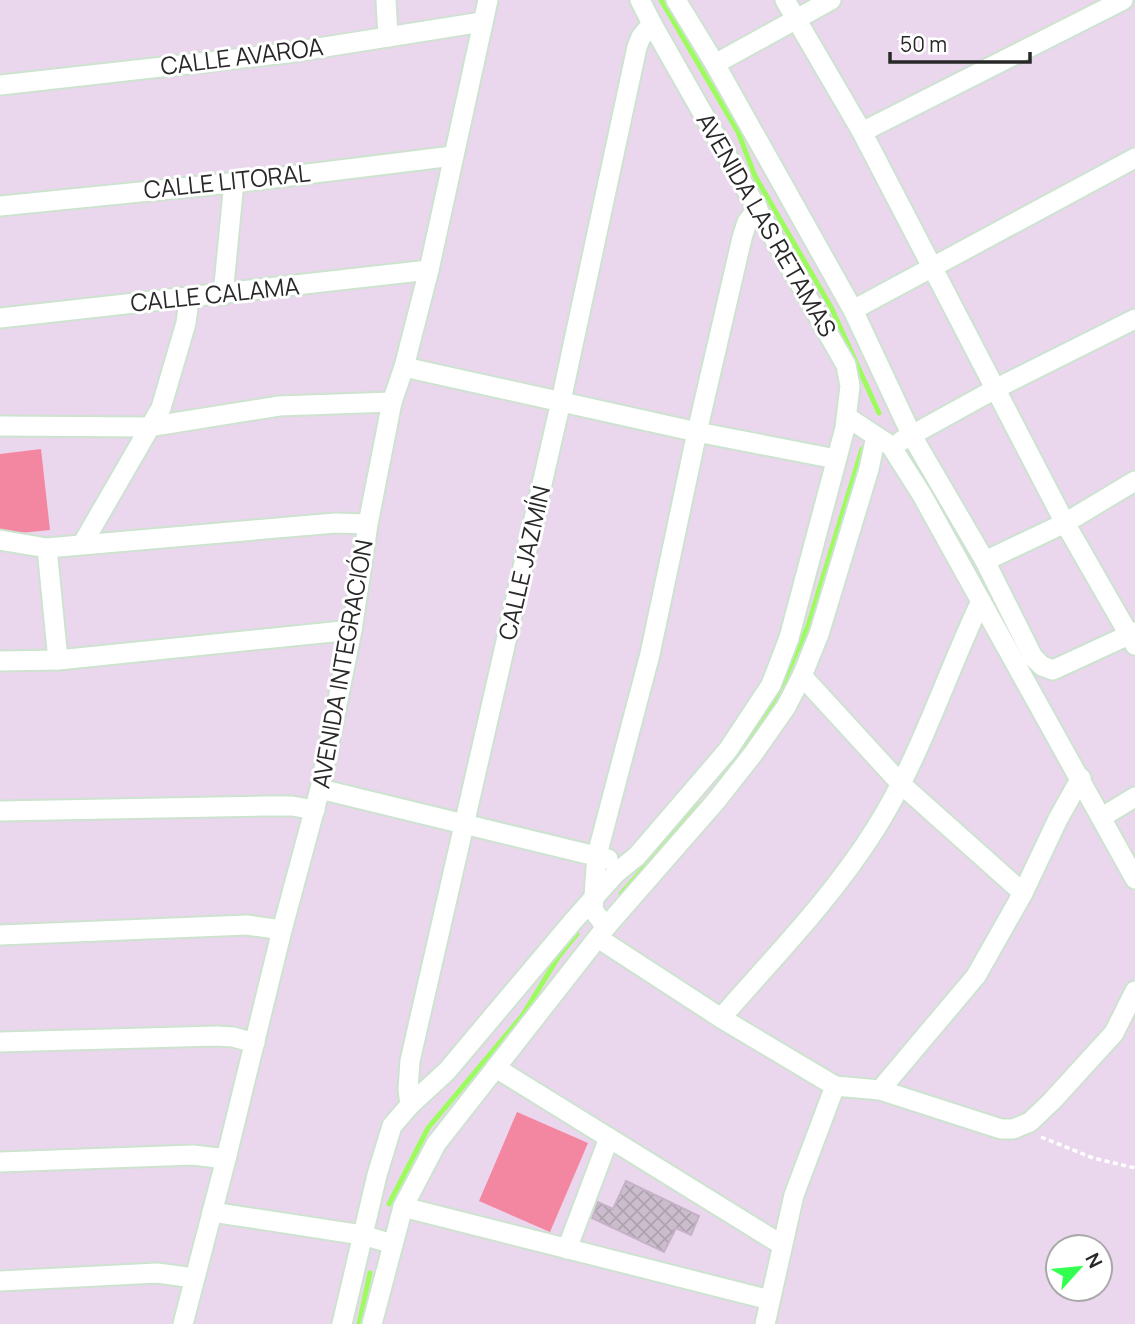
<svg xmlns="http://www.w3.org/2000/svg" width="1135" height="1324" font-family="Manrope,sans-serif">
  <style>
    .pitch { fill: #f387a1 }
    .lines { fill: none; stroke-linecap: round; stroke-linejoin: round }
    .stream { stroke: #9dfc5d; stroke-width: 5 }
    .building { fill: url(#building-cross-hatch); stroke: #c7b1c8; stroke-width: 2 }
    .minor-casing { stroke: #cde3d0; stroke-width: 23 }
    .path { stroke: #fff; stroke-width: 3.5; stroke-dasharray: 5 3.5; stroke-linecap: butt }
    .minor { stroke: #fff; stroke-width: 19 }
    .labels { text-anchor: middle; stroke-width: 6; stroke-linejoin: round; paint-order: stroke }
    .street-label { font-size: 24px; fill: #282828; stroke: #fff }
  </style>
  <defs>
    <pattern id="building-cross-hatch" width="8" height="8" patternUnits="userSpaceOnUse" patternTransform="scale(1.75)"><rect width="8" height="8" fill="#ccbdcd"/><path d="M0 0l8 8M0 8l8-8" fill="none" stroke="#afa2b0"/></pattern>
  </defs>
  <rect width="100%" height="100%" fill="#ead7ed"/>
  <g class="pitch">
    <path d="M 41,449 L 50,530 L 0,535 L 0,454 Z"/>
    <path d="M 517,1112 L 588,1143 L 550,1232 L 479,1201 Z"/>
  </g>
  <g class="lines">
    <g class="stream">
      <path d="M 661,0 L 738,132 L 755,176 L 831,307 L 879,413"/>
      <path d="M 722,778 L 753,737 L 783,683 L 808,626 L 862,449"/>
      <path d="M 621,894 L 700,805"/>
      <path d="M 389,1204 L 428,1128 L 522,1016 L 559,956 L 577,934"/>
      <path d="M 359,1324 L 370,1273"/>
    </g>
  </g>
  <path class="building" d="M 626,1181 L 699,1216 L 691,1235 L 676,1228 L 664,1252 L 592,1218 L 598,1202 L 613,1209 Z"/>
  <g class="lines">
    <defs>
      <g id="minor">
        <path d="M 386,0 L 388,37"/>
        <path d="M 676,0 L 715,64 L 853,310 L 912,436 L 985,561 L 1033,657 L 1042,666 L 1053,670 L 1135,632"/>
        <path d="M 785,0 L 862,132 L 1065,523 L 1135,645"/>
        <path d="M 715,64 L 831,0"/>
        <path d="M 0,85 L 287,53 L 482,22"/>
        <path d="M 862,132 L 1123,0"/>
        <path d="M 0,206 L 250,181 L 453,156"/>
        <path d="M 223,295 L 234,182"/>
        <path d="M 853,310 L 1135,158"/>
        <path d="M 0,318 L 429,270"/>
        <path d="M 404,367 L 697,432 L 836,459"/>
        <path d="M 847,417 L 891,446 L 922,495 L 1135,879"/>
        <path d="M 0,426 L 148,427 L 279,406 L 392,402"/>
        <path d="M 901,441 L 997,388 L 1135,319"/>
        <path d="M 0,540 L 47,548 L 335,523 L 368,524"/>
        <path d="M 83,543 L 161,408 L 186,323 L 189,299"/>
        <path d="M 47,548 L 58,660"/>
        <path d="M 985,561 L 1065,523 L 1135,481"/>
        <path d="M 0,661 L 58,660 L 352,630"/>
        <path d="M 802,676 L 901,784 L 1023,893"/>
        <path d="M 320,789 L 608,859"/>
        <path d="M 0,811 L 263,806 L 292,806 L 315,810"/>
        <path d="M 1102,817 L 1135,797"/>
        <path d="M 606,927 L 593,910 L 597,855 L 650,654 L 697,432 L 742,238 L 747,222 L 758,208"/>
        <path d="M 0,935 L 247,925 L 282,930"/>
        <path d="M 598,938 L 721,1018 L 835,1086 L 880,1090 L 1001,1129 L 1013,1129 L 1030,1122 L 1052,1101 L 1114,1033 L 1135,991"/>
        <path d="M 721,1018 C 774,957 833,897 876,828 C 920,758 945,677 981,601"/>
        <path d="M 0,1042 L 216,1036 L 233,1037 L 255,1043"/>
        <path d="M 496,1068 L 782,1245"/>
        <path d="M 880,1090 L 976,976 L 1023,893 L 1058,819 L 1081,778"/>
        <path d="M 410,1105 L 408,1089 L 410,1061 L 561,401 L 637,47 L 641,37 L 652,24"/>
        <path d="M 0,1162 L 193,1155 L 226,1159"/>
        <path d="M 403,1207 L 770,1300"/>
        <path d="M 212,1212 L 362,1235 L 393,1244"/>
        <path d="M 567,1249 L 609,1138"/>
        <path d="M 0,1281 L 157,1273 L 194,1278"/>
        <path d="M 183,1324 L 226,1159 L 282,930 L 320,789 L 352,630 L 368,524 L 392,402 L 404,367 L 429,270 L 488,0"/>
        <path d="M 342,1324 L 377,1175 L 392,1126 L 410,1105 L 447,1071 L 574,920 L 616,873 L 637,856 L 728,750 L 771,685 L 789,638 L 845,428 L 850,386 L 846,365 L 652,24 L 640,0"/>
        <path d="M 372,1324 L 403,1207 L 436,1144 L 606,927 L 716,801 L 753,754 L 786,707 L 802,676 L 819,634 L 869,469 L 876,436"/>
        <path d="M 765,1324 L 794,1195 L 835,1086"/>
      </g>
    </defs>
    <use href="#minor" class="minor-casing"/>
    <path class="path" d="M 1041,1137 L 1093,1158 L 1135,1168"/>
    <use href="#minor" class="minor"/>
  </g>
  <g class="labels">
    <g class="street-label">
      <text transform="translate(242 57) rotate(-7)" y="8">CALLE AVAROA</text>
      <text transform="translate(227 182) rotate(-6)" y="8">CALLE LITORAL</text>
      <text transform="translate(766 225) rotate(60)" y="8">AVENIDA LAS RETAMAS</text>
      <text transform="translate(215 295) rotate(-6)" y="8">CALLE CALAMA</text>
      <text transform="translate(525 563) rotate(-77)" y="8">CALLE JAZMÍN</text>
      <text transform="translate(343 664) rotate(-80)" y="8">AVENIDA INTEGRACIÓN</text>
    </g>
  </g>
  <g transform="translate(1079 1268) rotate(63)"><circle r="33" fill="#ffffff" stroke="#a9a9a9" stroke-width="2"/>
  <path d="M0-5L12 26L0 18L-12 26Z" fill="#32ff50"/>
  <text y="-10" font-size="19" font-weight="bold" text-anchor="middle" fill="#282828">N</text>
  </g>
  <path d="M890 52v10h140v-10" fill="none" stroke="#282828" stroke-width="3.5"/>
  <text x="900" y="52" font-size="21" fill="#282828" stroke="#ffffff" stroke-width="5" paint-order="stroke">50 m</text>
</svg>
